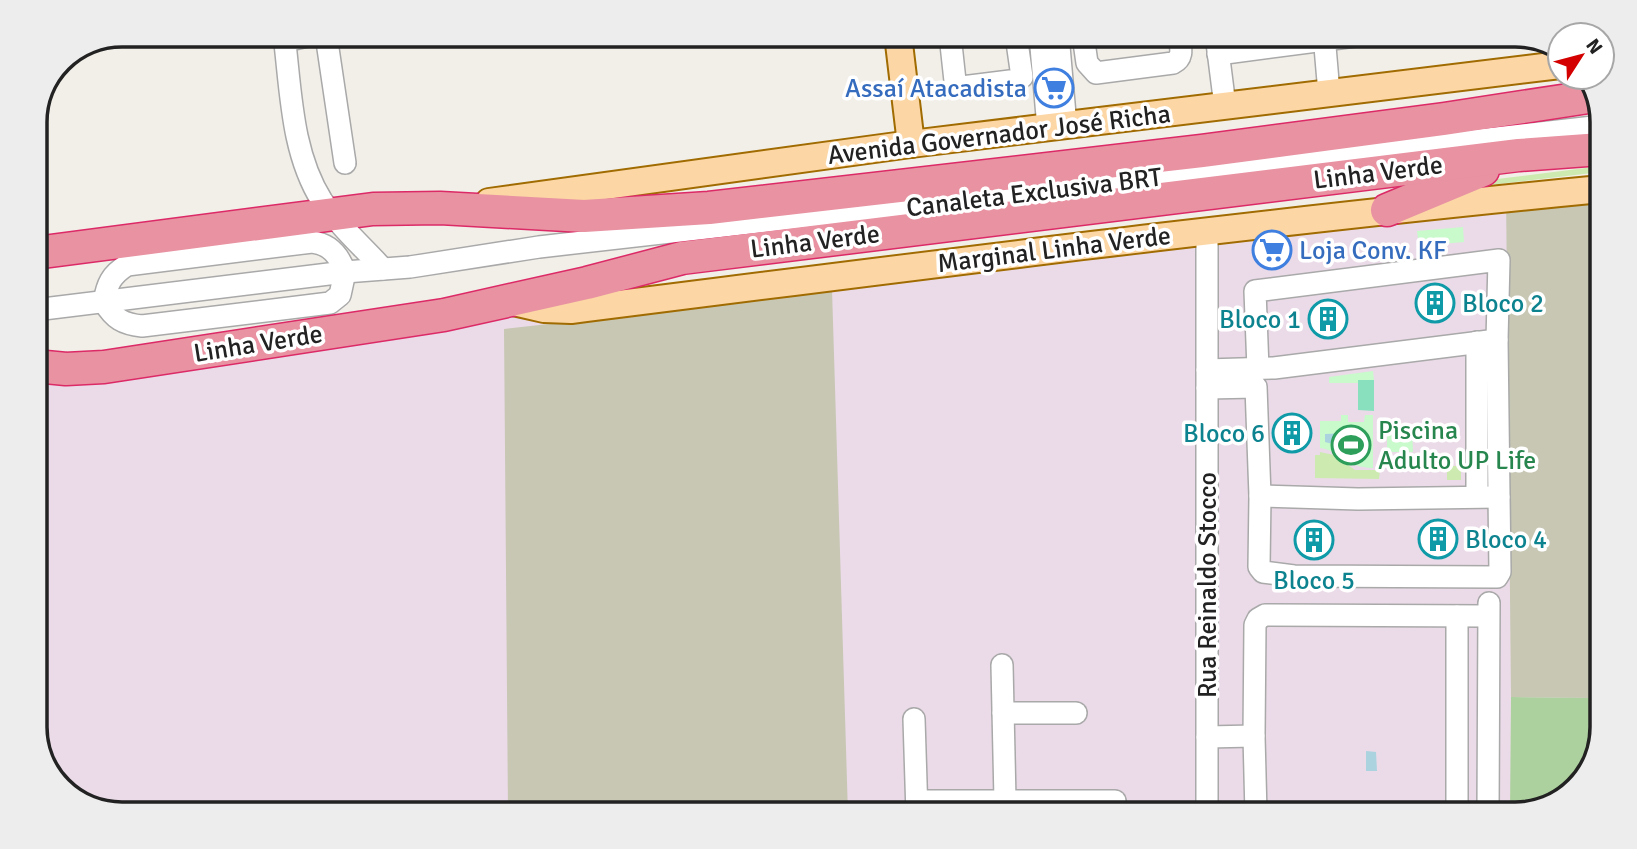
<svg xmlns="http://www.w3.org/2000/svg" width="1637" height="849" font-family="Signika,sans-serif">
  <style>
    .industrial { fill: #ebdbe8 }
    .construction { fill: #c7c7b4 }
    .grass { fill: #cdebb0 }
    .forest { fill: #add19e }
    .park { fill: #c8facc }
    .pitch { fill: #88e0be }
    .water { fill: #aad3df }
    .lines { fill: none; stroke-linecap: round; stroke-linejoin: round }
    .minor-casing { stroke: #a9a9a9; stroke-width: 24 }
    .major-casing { stroke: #a06b00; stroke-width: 30 }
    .highway-casing { stroke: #dc2a67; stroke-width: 35 }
    .minor { stroke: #fff; stroke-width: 21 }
    .major { stroke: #fcd6a4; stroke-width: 26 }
    .highway { stroke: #e892a2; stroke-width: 32 }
    .labels { text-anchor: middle; stroke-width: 7; stroke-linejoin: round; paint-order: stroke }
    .shop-label { font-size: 26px; fill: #366cbe; stroke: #fff; text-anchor: end }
    .street-label { font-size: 26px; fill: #222; stroke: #fff }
    .culture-label { font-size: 26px; fill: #0d838f; stroke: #fff; text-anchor: start }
    .leisure-label { font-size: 26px; fill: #27864d; stroke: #fff; text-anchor: start }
    .rim { fill: none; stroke: #222; stroke-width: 3.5 }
  </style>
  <rect width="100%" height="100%" fill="#f2efe9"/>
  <path class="industrial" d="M 1601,190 L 1593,765 L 1563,799 L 1515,814 L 123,814 L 84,805 L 50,775 L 35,732 L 35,373 L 245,346 Z"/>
  <g class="construction">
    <path d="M 1506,192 L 1601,192 L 1594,698 L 1511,697 Z"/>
    <path d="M 832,289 L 848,814 L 508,814 L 504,329 L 682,309 Z"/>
  </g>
  <g class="grass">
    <path d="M 1601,166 L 1601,172 L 1464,188 L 1497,179 Z"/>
    <path d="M 1320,452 L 1334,455 L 1355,470 L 1380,470 L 1379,479 L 1315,478 L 1315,455 L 1320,455 Z"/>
    <rect x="1447" y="466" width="14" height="14"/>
  </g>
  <path class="forest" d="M 1511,697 L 1594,698 L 1593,765 L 1563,799 L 1515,814 L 1510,814 Z"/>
  <g class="park">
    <path d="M 1463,227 L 1464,242 L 1419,246 L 1417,231 Z"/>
    <path d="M 1373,371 L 1374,380 L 1358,380 L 1358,383 L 1329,383 L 1329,377 Z"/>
    <path d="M 1341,415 L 1348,415 L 1348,422 L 1364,422 L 1365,415 L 1373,415 L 1373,468 C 1344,467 1345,452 1320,448 L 1320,421 L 1341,421 Z"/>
    <path d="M 1387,425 L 1412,425 L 1413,452 L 1387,452 Z"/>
  </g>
  <path class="pitch" d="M 1358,380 L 1374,380 L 1374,411 L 1358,410 Z"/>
  <g class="water">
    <path d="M 1353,433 L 1358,442 L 1365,442 L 1365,460 C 1350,458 1340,445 1325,442 L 1325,434 Z"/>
    <path d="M 1366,751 L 1376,752 L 1377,771 L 1366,771 Z"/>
  </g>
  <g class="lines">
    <defs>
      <g id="minor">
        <path d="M 284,35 C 291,90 291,152 322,201 C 339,226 363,247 383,269"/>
        <path d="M 326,35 L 345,163"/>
        <path d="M 950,35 L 955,81 L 958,87 L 962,87 L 1018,80 L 1022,77 L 1016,35"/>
        <path d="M 1040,35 L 1048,128"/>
        <path d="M 1058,35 L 1066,126"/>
        <path d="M 1083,35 L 1087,63 L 1096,73 L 1173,63 C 1185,57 1180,46 1179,35"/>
        <path d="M 1216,35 L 1225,106"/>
        <path d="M 1324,35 L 1329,93"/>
        <path d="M 285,41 L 312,35"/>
        <path d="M 1218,54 L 1363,35"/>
        <path d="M 312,242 C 330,244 339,255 345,272 L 340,295 L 330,303 L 142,326 C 123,324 114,319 104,302 C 107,284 111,275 127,265 Z"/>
        <path d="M 35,310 L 345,272 L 410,267 L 539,247 L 1602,126"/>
        <path d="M 1207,370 L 1274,368 L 1497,340"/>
        <path d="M 1207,388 L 1256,387 L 1260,496 L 1259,567 L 1263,572 L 1294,576 L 1497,577 L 1500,572 L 1497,340 L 1499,260 L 1255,291 L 1258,369"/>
        <path d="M 1260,496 L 1358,499 L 1499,497"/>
        <path d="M 1477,496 L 1477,342"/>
        <path d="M 1457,616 L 1457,814"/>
        <path d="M 1002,665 L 1005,800"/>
        <path d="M 1003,713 L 1076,713"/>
        <path d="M 914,719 L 917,814"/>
        <path d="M 1207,737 L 1254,736"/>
        <path d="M 917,801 L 1115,801"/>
        <path d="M 1207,814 L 1207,231"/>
        <path d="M 1256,814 L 1254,736 L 1255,625 L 1258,619 L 1265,615 L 1488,616"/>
        <path d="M 1488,814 L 1489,603"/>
      </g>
      <g id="major">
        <path d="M 898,35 L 911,144"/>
        <path d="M 489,202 L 911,144 L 1560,65"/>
        <path d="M 509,301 L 544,309 L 571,310 C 914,267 1257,222 1601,189"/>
      </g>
      <g id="highway">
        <path d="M 1387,210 L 1483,170"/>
        <path d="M 35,253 L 373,209 L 440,208 L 584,216 L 709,208 L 1202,151 L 1444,119 L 1595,96"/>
        <path d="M 35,366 L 66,369 L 104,367 L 444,315 L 587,283 L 682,258 L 1519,155 L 1601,149"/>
      </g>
    </defs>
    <use href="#minor" class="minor-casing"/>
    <use href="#major" class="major-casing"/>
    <use href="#highway" class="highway-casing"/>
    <use href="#minor" class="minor"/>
    <use href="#major" class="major"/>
    <use href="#highway" class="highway"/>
  </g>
  <defs>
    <symbol id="supermarket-ring" viewBox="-11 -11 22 22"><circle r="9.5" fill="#fff" stroke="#3f7fe0" stroke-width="1.5"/><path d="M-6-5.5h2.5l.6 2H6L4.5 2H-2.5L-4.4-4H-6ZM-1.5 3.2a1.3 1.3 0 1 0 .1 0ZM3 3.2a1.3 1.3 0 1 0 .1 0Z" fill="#3f7fe0"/></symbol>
    <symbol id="building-ring" viewBox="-11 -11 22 22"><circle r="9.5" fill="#fff" stroke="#0f9aa8" stroke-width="1.5"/><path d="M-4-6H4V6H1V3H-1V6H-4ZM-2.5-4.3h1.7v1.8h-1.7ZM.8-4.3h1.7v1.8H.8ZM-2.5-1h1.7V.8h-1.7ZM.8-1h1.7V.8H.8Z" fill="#0f9aa8"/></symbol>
    <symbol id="stadium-ring" viewBox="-11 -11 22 22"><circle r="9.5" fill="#fff" stroke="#2e9e5b" stroke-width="1.5"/><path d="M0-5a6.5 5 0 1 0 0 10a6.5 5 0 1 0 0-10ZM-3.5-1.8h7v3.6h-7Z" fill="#2e9e5b"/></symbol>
  </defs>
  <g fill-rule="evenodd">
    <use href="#supermarket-ring" x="1032" y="66" width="44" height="44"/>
    <use href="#supermarket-ring" x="1250" y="228" width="44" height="44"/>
    <use href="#building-ring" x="1413" y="281" width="44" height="44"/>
    <use href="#building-ring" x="1306" y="297" width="44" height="44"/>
    <use href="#building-ring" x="1270" y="411" width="44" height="44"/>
    <use href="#stadium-ring" x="1329" y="423" width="44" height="44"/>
    <use href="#building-ring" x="1416" y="517" width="44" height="44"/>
    <use href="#building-ring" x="1292" y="518" width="44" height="44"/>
  </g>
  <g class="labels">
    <g class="shop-label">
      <text x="1027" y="97">Assaí Atacadista</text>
      <text x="1299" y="259" text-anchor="start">Loja Conv. KF</text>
    </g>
    <g class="street-label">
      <text transform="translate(999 134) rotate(-7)" y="9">Avenida Governador José Richa</text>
      <text transform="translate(1378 172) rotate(-7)" y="9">Linha Verde</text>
      <text transform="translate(1034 192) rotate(-7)" y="9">Canaleta Exclusiva BRT</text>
      <text transform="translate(815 241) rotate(-7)" y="9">Linha Verde</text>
      <text transform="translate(1054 249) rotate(-7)" y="9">Marginal Linha Verde</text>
      <text transform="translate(258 343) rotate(-9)" y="9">Linha Verde</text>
      <text transform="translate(1207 585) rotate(-90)" y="9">Rua Reinaldo Stocco</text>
    </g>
    <g class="culture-label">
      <text x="1462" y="312">Bloco 2</text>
      <text x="1301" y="328" text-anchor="end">Bloco 1</text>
      <text x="1265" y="442" text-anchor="end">Bloco 6</text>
      <text x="1465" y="548">Bloco 4</text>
      <text x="1314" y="589" text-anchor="middle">Bloco 5</text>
    </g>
    <g class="leisure-label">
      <text x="1378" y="439">Piscina<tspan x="1378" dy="30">Adulto UP Life</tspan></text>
    </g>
  </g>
  <path d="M0 0H1637V849H0ZM122 47H1515A75 75 0 0 1 1590 122V727A75 75 0 0 1 1515 802H122A75 75 0 0 1 47 727V122A75 75 0 0 1 122 47Z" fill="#ededed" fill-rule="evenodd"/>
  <path class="rim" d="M122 47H1515A75 75 0 0 1 1590 122V727A75 75 0 0 1 1515 802H122A75 75 0 0 1 47 727V122A75 75 0 0 1 122 47Z"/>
  <g transform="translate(1581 56) rotate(54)"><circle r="33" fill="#ffffff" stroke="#a7a7a7" stroke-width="2"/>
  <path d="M0-5L12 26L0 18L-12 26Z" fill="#d40000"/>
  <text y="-10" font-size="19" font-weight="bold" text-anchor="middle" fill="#222222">N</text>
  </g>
</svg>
